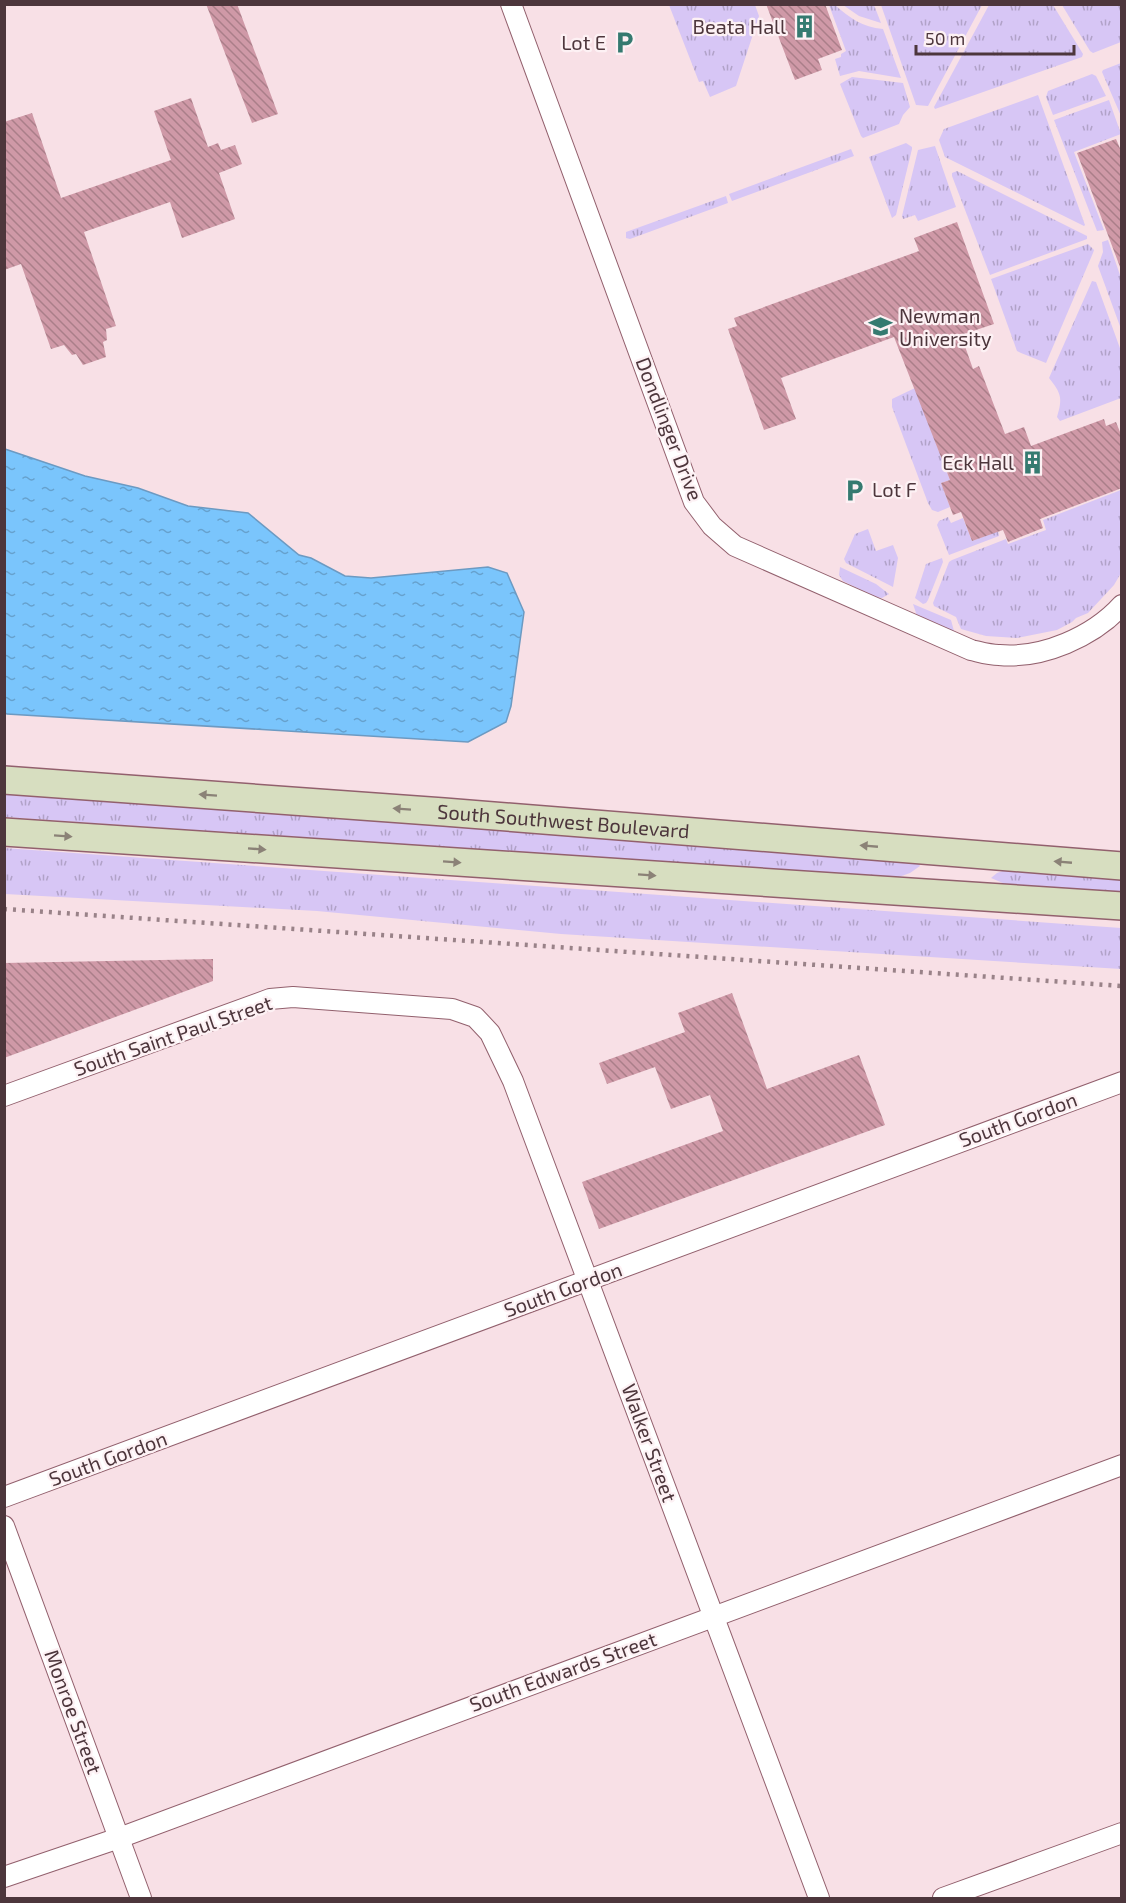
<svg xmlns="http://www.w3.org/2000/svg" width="1126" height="1903" font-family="'Exo 2',sans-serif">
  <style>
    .grass { fill: url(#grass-tufts) }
    .water { fill: url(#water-ripples); stroke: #6c9ac2; stroke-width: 1.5 }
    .building { fill: url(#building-back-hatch) }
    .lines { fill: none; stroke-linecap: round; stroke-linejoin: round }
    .street-casing { stroke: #92606d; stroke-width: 22 }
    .secondary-casing { stroke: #92606d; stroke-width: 30 }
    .street { stroke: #fff; stroke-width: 20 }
    .secondary { stroke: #d7dec0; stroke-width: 27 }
    .rail { stroke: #998288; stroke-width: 4.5; stroke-dasharray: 3 6; stroke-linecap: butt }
    .oneway { fill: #8b8277 }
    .labels { text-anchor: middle; stroke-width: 4.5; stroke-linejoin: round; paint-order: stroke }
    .poi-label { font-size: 20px; fill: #4d363c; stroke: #fdf1f4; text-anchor: end }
    .street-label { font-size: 20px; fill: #4d363c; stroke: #fdf1f4 }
  </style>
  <defs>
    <pattern id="grass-tufts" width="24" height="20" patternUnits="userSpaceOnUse" patternTransform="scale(1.5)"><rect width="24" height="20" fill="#d7c6f5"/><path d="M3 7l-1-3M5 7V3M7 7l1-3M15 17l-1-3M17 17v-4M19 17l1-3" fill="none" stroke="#b1a2c8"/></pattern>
    <pattern id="water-ripples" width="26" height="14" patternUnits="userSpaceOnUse" patternTransform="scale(1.5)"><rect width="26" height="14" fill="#7ac5fc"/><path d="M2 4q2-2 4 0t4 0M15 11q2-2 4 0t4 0" fill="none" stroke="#66a1cd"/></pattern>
    <pattern id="building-back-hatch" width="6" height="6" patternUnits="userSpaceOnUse" patternTransform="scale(1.5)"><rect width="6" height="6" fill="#cf99a7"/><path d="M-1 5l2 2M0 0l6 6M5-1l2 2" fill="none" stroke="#aa7e89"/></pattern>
  </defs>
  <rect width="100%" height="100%" fill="#f8e0e6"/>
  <g class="grass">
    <path d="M 669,5 L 755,5 L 759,16 L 736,86 L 710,97 L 703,81 L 699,82 Z"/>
    <path d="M 829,5 L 835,5 C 850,18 862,27 883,29 L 901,78 L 859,71 L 840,76 L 835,59 L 841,57 L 841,54 L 846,51 Z"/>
    <path d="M 843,5 L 874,5 L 881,23 L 859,16 Z"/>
    <path d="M 881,5 L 982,5 L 928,106 L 916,105 Z"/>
    <path d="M 989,5 L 1053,5 L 1083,54 L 1082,57 L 935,109 L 934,107 Z"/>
    <path d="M 1062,5 L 1121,5 L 1121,42 L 1093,53 L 1090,51 Z"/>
    <path d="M 1121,63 L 1122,63 L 1121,116 L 1102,72 L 1103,70 Z"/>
    <path d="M 1092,74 L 1096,76 L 1106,96 L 1053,115 L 1046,97 L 1048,91 Z"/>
    <path d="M 852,77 L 903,83 L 910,107 L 903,115 L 899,124 L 863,138 L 861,136 L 840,84 Z"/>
    <path d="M 1038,95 L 1085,225 L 1084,226 L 945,157 L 939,140 L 944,129 Z"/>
    <path d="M 1109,100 L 1121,134 L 1074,152 L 1104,230 L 1097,231 L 1054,120 Z"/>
    <path d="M 906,143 L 912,147 L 912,149 L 896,215 L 892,218 L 869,157 Z"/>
    <path d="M 935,146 L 956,207 L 918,221 L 915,215 L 903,219 L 902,216 L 918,150 Z"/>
    <path d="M 851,149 L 854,156 L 732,201 L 729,194 Z"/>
    <path d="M 957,171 L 1087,236 L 1087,239 L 990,275 L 952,176 L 952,173 Z"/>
    <path d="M 726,196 L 728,203 L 630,239 L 626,238 L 626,232 Z"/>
    <path d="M 1108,240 L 1121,278 L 1121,329 L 1098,266 L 1103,252 L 1102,242 Z"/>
    <path d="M 1088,244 L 1094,250 L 1093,253 L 1046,363 L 1021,353 L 1017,351 L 991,279 Z"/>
    <path d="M 1092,281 L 1096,282 L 1121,351 L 1121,398 L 1060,421 L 1057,417 C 1063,398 1061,393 1049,378 Z"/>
    <path d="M 915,388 L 950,480 L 941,483 L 950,507 L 938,512 L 932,510 L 928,503 L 892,407 L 892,399 Z"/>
    <path d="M 1121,490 L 1121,573 L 1114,585 L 1088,613 L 1076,618 L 1072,622 L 1057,630 L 1017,638 L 986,636 L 961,629 L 956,617 L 934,606 L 933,603 L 949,562 L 952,560 L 1006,539 L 1008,544 L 1046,530 L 1043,520 Z"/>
    <path d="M 948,517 L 951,523 L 963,518 L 972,541 L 998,531 L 999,536 L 949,555 L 937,525 L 939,521 Z"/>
    <path d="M 868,529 L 876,551 L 893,545 L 898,558 L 893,587 L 846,563 L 844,559 L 855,534 Z"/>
    <path d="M 942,558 L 943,562 L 928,600 L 926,603 L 923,604 L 915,598 L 926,564 Z"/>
    <path d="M 840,567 L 876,584 L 889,594 L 882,598 L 875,597 L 843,581 L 839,575 Z"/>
    <path d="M 913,604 L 951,620 L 954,631 L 917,616 Z"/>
    <path d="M 4,791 L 917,862 L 920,866 L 910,873 L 896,878 L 5,817 Z"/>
    <path d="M 4,848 L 1121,928 L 1121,969 L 561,934 L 317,911 L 5,894 Z"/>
    <path d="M 1011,868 L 1121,875 L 1121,894 L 1010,886 L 991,878 L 997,873 Z"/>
  </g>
  <path class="water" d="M 5,449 L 85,476 L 138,488 L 188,506 L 248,513 L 299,555 L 311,558 L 345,576 L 371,578 L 488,567 L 507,573 L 524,612 L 511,706 L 506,722 L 468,742 L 7,714 L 4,712 Z"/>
  <g class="building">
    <path d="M 206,4 L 237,4 L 278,114 L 252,123 Z"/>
    <path d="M 766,4 L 825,4 L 842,50 L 818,59 L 822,70 L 795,80 Z"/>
    <path d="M 191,98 L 208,147 L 218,143 L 221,150 L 235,145 L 242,164 L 219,173 L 235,219 L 182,238 L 170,202 L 84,232 L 116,326 L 106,329 L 107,340 L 103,342 L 106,357 L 83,365 L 76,354 L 72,355 L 64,345 L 51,349 L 21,264 L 4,270 L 4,122 L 32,113 L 61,198 L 171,160 L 154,111 Z"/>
    <path d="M 1116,139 L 1122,153 L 1122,266 L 1120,267 L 1077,153 Z"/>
    <path d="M 957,222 L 994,324 L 961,335 L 973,369 L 979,366 L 1005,434 L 1024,427 L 1031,446 L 1104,419 L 1106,426 L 1116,422 L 1122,437 L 1122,488 L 1040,519 L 1043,528 L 1008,542 L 1003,530 L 972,541 L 961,512 L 953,515 L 941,483 L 950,480 L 894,337 L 781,378 L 796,419 L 764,430 L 728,329 L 737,326 L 734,318 L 919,251 L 914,238 Z"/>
    <path d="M 213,959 L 213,981 L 4,1058 L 4,963 Z"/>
    <path d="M 732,993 L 767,1089 L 859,1055 L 885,1125 L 599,1229 L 582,1182 L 723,1131 L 710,1095 L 671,1109 L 655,1067 L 607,1084 L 599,1063 L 685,1032 L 678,1013 Z"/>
  </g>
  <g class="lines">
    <defs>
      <g id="street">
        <path d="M 511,4 L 694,502 L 712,526 L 735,546 L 971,650 C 980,652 989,655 999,655 C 1042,659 1093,637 1122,605"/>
        <path d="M 4,1096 L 270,999 L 293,997 L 452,1009 L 475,1017 L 490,1033 L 513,1081 L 819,1898"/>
        <path d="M 4,1497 L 1122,1082"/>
        <path d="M 4,1526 L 141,1898"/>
        <path d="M 4,1877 L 119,1838 L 1122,1465"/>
        <path d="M 943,1898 L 1122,1833"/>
      </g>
      <g id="secondary">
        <path id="s1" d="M 4,780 L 444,812 L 1122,866"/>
        <path d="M 4,832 L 1122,906"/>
      </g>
    </defs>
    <use href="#street" class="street-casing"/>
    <use href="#secondary" class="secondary-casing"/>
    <use href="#street" class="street"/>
    <use href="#secondary" class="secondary"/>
    <path class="rail" d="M 4,909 L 1122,986"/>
  </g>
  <defs><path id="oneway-solid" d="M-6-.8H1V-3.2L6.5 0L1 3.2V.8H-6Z" transform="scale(1.5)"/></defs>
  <g class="oneway">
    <use href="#oneway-solid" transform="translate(208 795) rotate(-176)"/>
    <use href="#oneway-solid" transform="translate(402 809) rotate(-176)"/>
    <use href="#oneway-solid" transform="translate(63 836) rotate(4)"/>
    <use href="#oneway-solid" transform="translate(869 846) rotate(-175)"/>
    <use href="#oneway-solid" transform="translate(257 849) rotate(4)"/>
    <use href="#oneway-solid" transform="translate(452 862) rotate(4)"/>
    <use href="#oneway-solid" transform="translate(1063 862) rotate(-175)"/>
    <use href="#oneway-solid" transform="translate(647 875) rotate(4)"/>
  </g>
  <defs>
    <symbol id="building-bare" viewBox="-9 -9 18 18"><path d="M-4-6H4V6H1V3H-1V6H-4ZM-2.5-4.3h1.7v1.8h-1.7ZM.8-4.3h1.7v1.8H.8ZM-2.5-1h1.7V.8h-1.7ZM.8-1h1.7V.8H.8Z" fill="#357a70" stroke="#fdf1f4" stroke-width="2.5" paint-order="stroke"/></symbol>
    <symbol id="parking-bare" viewBox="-9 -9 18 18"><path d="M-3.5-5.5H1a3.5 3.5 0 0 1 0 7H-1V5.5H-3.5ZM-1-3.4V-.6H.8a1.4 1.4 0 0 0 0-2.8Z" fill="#357a70" stroke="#fdf1f4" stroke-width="2.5" paint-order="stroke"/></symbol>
    <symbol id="university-bare" viewBox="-9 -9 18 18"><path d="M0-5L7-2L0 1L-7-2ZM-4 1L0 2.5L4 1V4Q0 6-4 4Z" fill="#357a70" stroke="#fdf1f4" stroke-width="2.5" paint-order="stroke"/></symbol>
  </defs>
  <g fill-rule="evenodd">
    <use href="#building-bare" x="788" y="10" width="33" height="33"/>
    <use href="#parking-bare" x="608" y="26" width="33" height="33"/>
    <use href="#university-bare" x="864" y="310" width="33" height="33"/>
    <use href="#building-bare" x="1016" y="446" width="33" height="33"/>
    <use href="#parking-bare" x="838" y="474" width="33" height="33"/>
  </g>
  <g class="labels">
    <g class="poi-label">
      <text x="786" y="34">Beata Hall</text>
      <text x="606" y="50">Lot E</text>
      <text x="899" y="323" text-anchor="start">Newman<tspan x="899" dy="23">University</tspan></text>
      <text x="1014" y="470">Eck Hall</text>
      <text x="872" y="497" text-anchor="start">Lot F</text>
    </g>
    <g class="street-label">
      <text transform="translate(669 429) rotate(69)" y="7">Dondlinger Drive</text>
      <text dy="7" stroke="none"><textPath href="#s1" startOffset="561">South Southwest Boulevard</textPath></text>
      <text transform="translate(173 1036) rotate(-19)" y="7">South Saint Paul Street</text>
      <text transform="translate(1018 1120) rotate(-20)" y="7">South Gordon</text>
      <text transform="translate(563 1290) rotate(-20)" y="7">South Gordon</text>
      <text transform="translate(649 1443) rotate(70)" y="7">Walker Street</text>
      <text transform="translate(108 1459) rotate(-20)" y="7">South Gordon</text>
      <text transform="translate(563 1672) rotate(-20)" y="7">South Edwards Street</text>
      <text transform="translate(73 1712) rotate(70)" y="7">Monroe Street</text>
    </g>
  </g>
  <rect width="1126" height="1903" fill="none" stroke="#4d363c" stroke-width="12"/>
  <path d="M916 45v9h158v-9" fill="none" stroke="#4d363c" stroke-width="3"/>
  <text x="925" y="45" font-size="18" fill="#4d363c" stroke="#fdf1f4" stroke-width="4.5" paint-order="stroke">50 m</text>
</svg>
